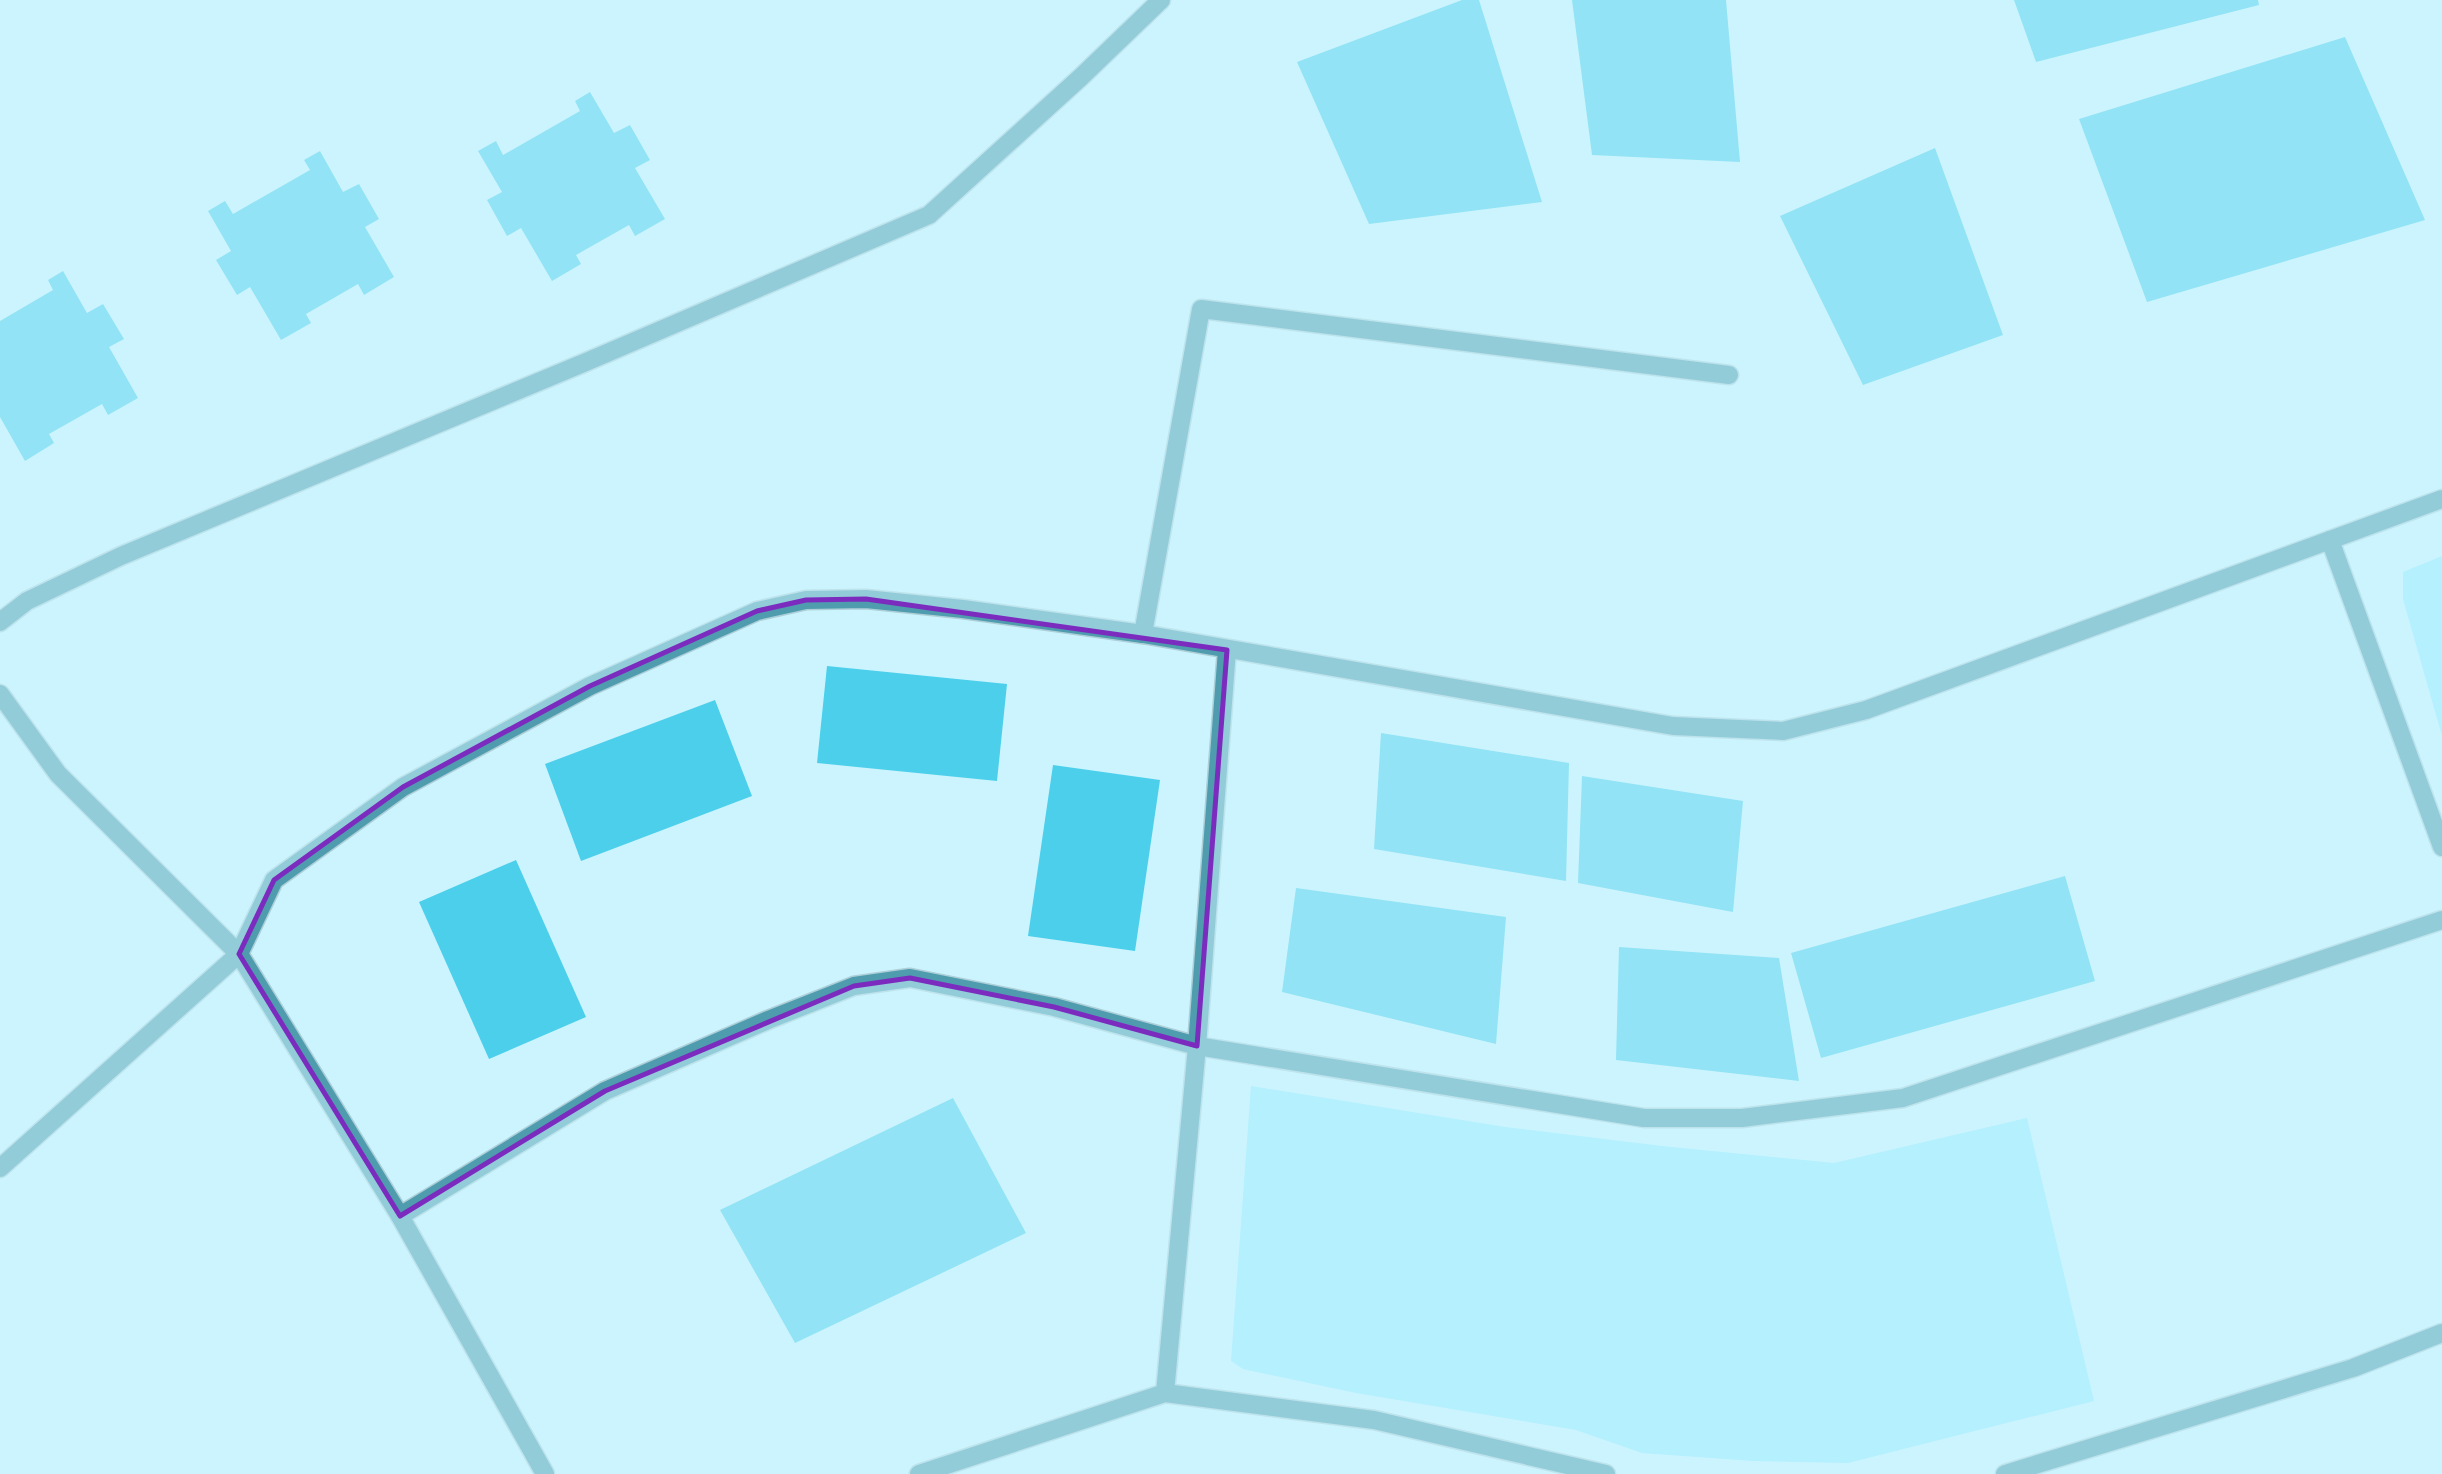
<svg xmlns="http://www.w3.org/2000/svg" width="2442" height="1474" font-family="'Work Sans',sans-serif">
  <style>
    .green { fill: #97eafe }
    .building { fill: #4ccfeb }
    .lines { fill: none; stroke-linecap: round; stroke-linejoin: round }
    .lane-casing { stroke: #accfd8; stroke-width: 21 }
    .street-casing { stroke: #accfd8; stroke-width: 21 }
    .lane { stroke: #4f9cae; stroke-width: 18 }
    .street { stroke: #4f9cae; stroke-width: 18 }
    .marked { fill: none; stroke: #7b2cbf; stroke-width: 5; stroke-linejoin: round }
  </style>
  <rect width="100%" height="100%" fill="#ccf4fe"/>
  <g class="green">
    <path d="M 2442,556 L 2442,736 L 2403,599 L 2403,572 Z"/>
    <path d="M 1251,1086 L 1505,1127 L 1662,1146 L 1834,1163 L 2027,1118 L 2094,1401 L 1848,1463 L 1753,1461 L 1642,1453 L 1576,1430 L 1356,1393 L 1243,1369 L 1231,1361 Z"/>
  </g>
  <g class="building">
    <path d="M 1462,0 L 1479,0 L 1542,202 L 1369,224 L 1297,62 Z"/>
    <path d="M 1572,0 L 1726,0 L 1740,162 L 1592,155 Z"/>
    <path d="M 2014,0 L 2258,0 L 2259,5 L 2036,62 Z"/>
    <path d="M 2345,37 L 2425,220 L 2147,302 L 2079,119 Z"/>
    <path d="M 590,92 L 614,133 L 630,125 L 650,160 L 635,168 L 665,219 L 635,236 L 629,225 L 576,255 L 581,264 L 552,281 L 521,228 L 507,236 L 487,200 L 502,192 L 478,151 L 496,141 L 503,155 L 580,111 L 575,101 Z"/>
    <path d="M 1935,148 L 2003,335 L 1863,385 L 1780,216 Z"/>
    <path d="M 320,151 L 343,192 L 359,184 L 379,219 L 365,227 L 394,277 L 364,295 L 358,284 L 306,314 L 311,323 L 281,340 L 250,287 L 237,295 L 216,260 L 231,251 L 208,211 L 225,201 L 233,214 L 310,170 L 304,160 Z"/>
    <path d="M 63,271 L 87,313 L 103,304 L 124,339 L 109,347 L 138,398 L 108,415 L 102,404 L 49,434 L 54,443 L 25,461 L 0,417 L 0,321 L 53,290 L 48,280 Z"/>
    <path d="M 827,666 L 1007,684 L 997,781 L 817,763 Z"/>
    <path d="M 715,700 L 752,796 L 581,861 L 545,764 Z"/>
    <path d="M 1381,733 L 1569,763 L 1566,881 L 1374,849 Z"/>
    <path d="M 1053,765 L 1160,780 L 1135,951 L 1028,936 Z"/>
    <path d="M 1582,776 L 1743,801 L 1733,912 L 1578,883 Z"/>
    <path d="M 516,860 L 586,1017 L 489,1059 L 419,902 Z"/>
    <path d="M 2065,876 L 2095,981 L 1821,1058 L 1791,953 Z"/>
    <path d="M 1296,888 L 1506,917 L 1496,1044 L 1282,992 Z"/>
    <path d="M 1619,947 L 1779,958 L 1799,1081 L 1616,1060 Z"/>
    <path d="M 953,1098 L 1026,1233 L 795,1343 L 720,1210 Z"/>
  </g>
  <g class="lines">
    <defs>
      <path id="lane" d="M 1143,634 L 1201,309 L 1729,375"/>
      <g id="street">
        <path d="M 2330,540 L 2442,847"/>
        <path d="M 0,622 L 27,601 L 121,556 L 586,362 L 929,215 L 1081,77 L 1161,0"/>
        <path d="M 0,694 L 58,774 L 239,954 L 400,1216 L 545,1474"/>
        <path d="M 0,1168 L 239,954 L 274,880 L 403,787 L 590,686 L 757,611 L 806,600 L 866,599 L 963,609 L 1143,634 L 1673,726 L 1783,731 L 1866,710 L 2442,499"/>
        <path d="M 400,1216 L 605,1091 L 768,1020 L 854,986 L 910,978 L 1054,1007 L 1197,1046 L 1644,1118 L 1742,1118 L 1903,1098 L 2442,920"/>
        <path d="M 1165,1393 L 1197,1046 L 1227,650"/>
        <path d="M 919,1474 L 1165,1393 L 1374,1420 L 1606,1474"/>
        <path d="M 2005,1474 L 2353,1368 L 2442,1333"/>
      </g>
    </defs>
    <use href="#lane" class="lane-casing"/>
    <use href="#street" class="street-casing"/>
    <use href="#lane" class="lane"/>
    <use href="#street" class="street"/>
  </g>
  <path d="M0 0H2442V1474H0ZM 866,599 L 1227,650 L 1197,1046 L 1054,1007 L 910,978 L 854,986 L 605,1091 L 400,1216 L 239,954 L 274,880 L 403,787 L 590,686 L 757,611 L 806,600 Z" fill="#ccf4fe" fill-opacity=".55" fill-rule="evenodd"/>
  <path class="marked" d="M 866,599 L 1227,650 L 1197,1046 L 1054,1007 L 910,978 L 854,986 L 605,1091 L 400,1216 L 239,954 L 274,880 L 403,787 L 590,686 L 757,611 L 806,600 Z"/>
</svg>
